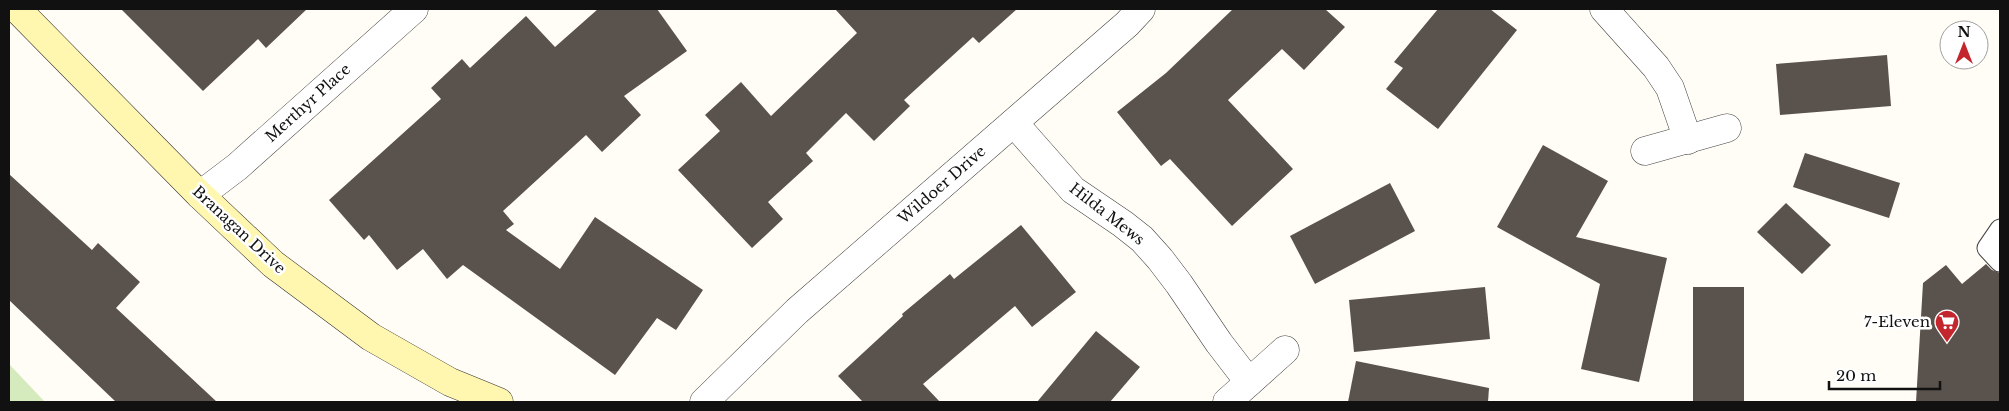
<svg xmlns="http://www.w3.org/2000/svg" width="2009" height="411" font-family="'Libre Baskerville',serif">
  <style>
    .green { fill: #d5ebbd }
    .building { fill: #5a524d }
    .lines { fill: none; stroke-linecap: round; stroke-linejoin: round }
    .lane-casing { stroke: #444; stroke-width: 21 }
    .street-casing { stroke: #444; stroke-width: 29 }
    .secondary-casing { stroke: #333; stroke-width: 29 }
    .lane { stroke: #fff; stroke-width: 19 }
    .street { stroke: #fff; stroke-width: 28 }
    .secondary { stroke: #fff6b0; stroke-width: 28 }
    .labels { text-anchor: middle; stroke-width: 5; stroke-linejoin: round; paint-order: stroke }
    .street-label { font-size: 15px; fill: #111; stroke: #fff }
    .poi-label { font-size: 15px; fill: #111; stroke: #fff; text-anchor: end }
  </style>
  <rect width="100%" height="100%" fill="#fffdf5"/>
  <path class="green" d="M 9,364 L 45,402 L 9,402 Z"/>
  <g class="building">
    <path d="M 121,9 L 307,9 L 266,48 L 258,39 L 203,91 Z"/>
    <path d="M 598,9 L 657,9 L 687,51 L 624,96 L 641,115 L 602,152 L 586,135 L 503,211 L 514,224 L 506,230 L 560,269 L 595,217 L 703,290 L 676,330 L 657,318 L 615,375 L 463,265 L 447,279 L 423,249 L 397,270 L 369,235 L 364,240 L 329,200 L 441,99 L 431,88 L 462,59 L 470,68 L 526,16 L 555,47 Z"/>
    <path d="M 835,9 L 1017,9 L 979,43 L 973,37 L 904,100 L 910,106 L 874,141 L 846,113 L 806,153 L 813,161 L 768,202 L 783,219 L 752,248 L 678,170 L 720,131 L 705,115 L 741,82 L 771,116 L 857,33 Z"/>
    <path d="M 1233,9 L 1325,9 L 1345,27 L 1304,70 L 1282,49 L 1228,100 L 1293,169 L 1232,226 L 1170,159 L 1161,166 L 1117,112 L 1166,73 Z"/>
    <path d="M 1438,9 L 1490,9 L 1517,30 L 1438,129 L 1386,89 L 1403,68 L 1394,62 Z"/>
    <path d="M 1887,55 L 1891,106 L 1780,115 L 1776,64 Z"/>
    <path d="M 1543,145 L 1608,181 L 1576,237 L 1667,258 L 1639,382 L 1581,369 L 1600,284 L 1497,227 Z"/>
    <path d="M 1805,153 L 1900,183 L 1889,218 L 1793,187 Z"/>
    <path d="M 9,174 L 92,250 L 98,243 L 140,282 L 116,308 L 217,402 L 116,402 L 9,300 Z"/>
    <path d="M 1390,183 L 1415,231 L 1315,284 L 1290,236 Z"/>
    <path d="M 1786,203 L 1831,245 L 1802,274 L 1757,232 Z"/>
    <path d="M 1021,225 L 1076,292 L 1032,327 L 1015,306 L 923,384 L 940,402 L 863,402 L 838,376 L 903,316 L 902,314 L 950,274 L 954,279 Z"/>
    <path d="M 1986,264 L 1992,270 L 2000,273 L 2000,402 L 1916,402 L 1923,283 L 1946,265 L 1962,284 Z"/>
    <path d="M 1485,287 L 1490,339 L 1354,352 L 1349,300 Z"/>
    <rect x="1693" y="287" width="51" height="115"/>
    <path d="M 1096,331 L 1140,367 L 1110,402 L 1037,402 Z"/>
    <path d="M 1356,361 L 1489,388 L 1488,402 L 1348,402 Z"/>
  </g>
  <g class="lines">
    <defs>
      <path id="lane" d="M 2000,229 L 1987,248 L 2000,262"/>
      <g id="street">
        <path d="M 1604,9 L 1656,67 L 1670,88 L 1688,140"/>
        <path d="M 1014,123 L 1073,190 L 1123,224 L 1142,239 L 1160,259 L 1179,284 L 1219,343 L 1249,382"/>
        <path d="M 1645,151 L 1727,128"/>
        <path d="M 200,195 L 237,167 L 414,9"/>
        <path d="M 704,402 L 797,311 L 1127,24 L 1141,9"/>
        <path d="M 1227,402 L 1285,350"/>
      </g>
      <path id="secondary" d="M 17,9 L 200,195 L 273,264 L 371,337 L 450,382 L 499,402"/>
    </defs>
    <use href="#lane" class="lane-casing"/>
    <use href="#street" class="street-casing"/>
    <use href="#secondary" class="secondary-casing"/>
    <use href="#lane" class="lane"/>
    <use href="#street" class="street"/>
    <use href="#secondary" class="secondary"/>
  </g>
  <defs>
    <symbol id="supermarket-pin" viewBox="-11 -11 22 30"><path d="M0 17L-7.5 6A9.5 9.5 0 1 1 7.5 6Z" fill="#c4262e" stroke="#fff"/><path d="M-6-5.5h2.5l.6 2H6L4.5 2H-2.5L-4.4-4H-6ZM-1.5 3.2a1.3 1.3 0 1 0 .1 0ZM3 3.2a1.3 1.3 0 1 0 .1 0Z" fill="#fff"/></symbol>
  </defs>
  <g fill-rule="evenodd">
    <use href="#supermarket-pin" x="1933" y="308" width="28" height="38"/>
  </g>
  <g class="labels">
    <g class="street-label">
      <text transform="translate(308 103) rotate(-42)" y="5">Merthyr Place</text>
      <text transform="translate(942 185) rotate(-41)" y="5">Wildoer Drive</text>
      <text transform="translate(1107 214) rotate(38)" y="5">Hilda Mews</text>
      <text transform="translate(239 230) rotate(43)" y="5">Branagan Drive</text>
    </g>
    <g class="poi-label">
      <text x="1930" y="327">7-Eleven</text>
    </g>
  </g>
  <rect width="2009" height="411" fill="none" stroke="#111111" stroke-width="20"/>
  <g transform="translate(1964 45)"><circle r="24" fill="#ffffff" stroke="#a0a0a0"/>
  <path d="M0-4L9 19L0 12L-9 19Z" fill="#c4262e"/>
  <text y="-8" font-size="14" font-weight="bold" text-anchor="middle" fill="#111111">N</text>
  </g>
  <path d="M1829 381v8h111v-8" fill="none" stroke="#111111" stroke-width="2.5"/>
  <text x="1836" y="381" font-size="15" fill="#111111" stroke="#ffffff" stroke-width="4" paint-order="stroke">20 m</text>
</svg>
